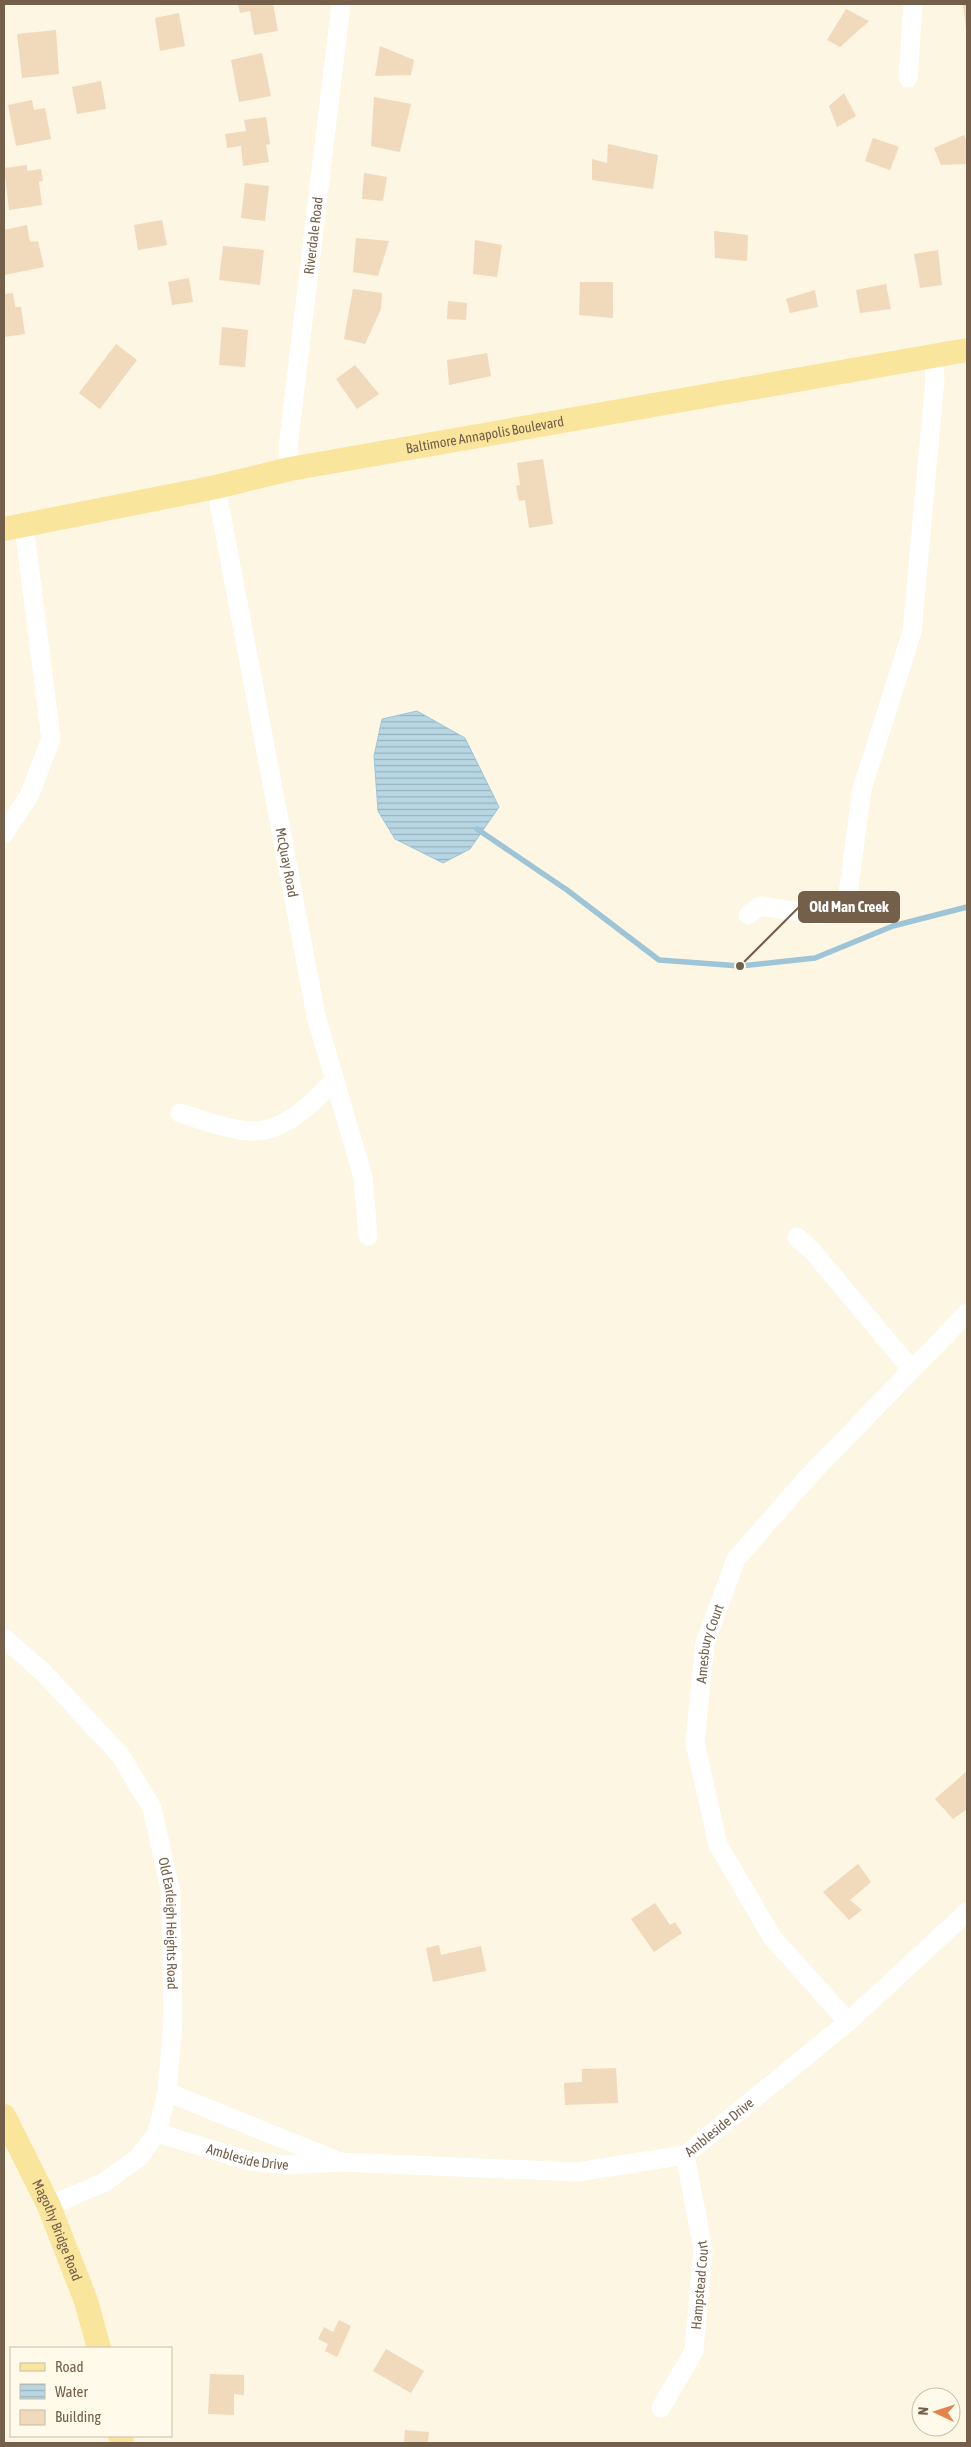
<svg xmlns="http://www.w3.org/2000/svg" width="971" height="2447" font-family="'Asap Condensed',sans-serif">
  <style>
    .water { fill: url(#water-rules); stroke: #9ec5d7 }
    .lines { fill: none; stroke-linecap: round; stroke-linejoin: round }
    .stream { stroke: #9ec5d7; stroke-width: 5.5 }
    .building { fill: #f1d9bb }
    .minor { stroke: #fff; stroke-width: 19 }
    .major { stroke: #fae59c; stroke-width: 24 }
    .labels { text-anchor: middle; stroke-width: 5; stroke-linejoin: round; paint-order: stroke }
    .street-label { font-size: 14px; fill: #735f4a; stroke: #fffae9 }
    .leader { fill: none; stroke: #735f4a; stroke-width: 2 }
    .callout-dot { fill: #735f4a; stroke: #fffae9; stroke-width: 2 }
    .callout { fill: #735f4a; stroke: #735f4a; stroke-width: 2 }
    .callout-label { font-size: 15px; text-anchor: middle; font-weight: bold; fill: #fff }
  </style>
  <defs>
    <pattern id="water-rules" width="6" height="5" patternUnits="userSpaceOnUse" patternTransform="scale(1.25)"><rect width="6" height="5" fill="#b8d7e5"/><path d="M0 2.5h6" fill="none" stroke="#9ab2bc"/></pattern>
  </defs>
  <rect width="100%" height="100%" fill="#fcf6e3"/>
  <path class="water" d="M 417,711 L 465,738 L 499,807 L 470,849 L 443,863 L 395,839 L 378,811 L 374,756 L 382,719 Z"/>
  <g class="lines">
    <path class="stream" d="M 477,829 L 567,890 L 659,960 L 740,966 L 815,958 L 893,926 L 967,907"/>
  </g>
  <g class="building">
    <path d="M 238,4 L 273,4 L 278,31 L 254,35 L 250,11 L 240,13 Z"/>
    <path d="M 963,4 L 967,4 L 967,30 L 966,30 Z"/>
    <path d="M 846,9 L 869,21 L 840,47 L 827,40 Z"/>
    <path d="M 179,13 L 185,46 L 160,51 L 155,18 Z"/>
    <path d="M 56,30 L 59,74 L 22,78 L 17,34 Z"/>
    <path d="M 380,46 L 414,60 L 411,75 L 375,76 Z"/>
    <path d="M 262,53 L 271,96 L 239,102 L 231,60 Z"/>
    <path d="M 101,81 L 106,109 L 77,114 L 72,87 Z"/>
    <path d="M 844,93 L 856,116 L 837,127 L 829,106 Z"/>
    <path d="M 374,97 L 411,104 L 400,152 L 371,146 Z"/>
    <path d="M 32,100 L 34,110 L 45,108 L 51,139 L 16,146 L 8,105 Z"/>
    <path d="M 266,117 L 270,144 L 266,145 L 269,162 L 243,166 L 241,146 L 227,148 L 225,134 L 246,131 L 244,120 Z"/>
    <path d="M 964,135 L 967,142 L 967,164 L 941,165 L 934,148 Z"/>
    <path d="M 873,138 L 899,147 L 890,170 L 865,161 Z"/>
    <path d="M 608,144 L 658,155 L 653,189 L 592,180 L 592,159 L 607,163 Z"/>
    <path d="M 27,165 L 27,171 L 41,169 L 43,181 L 39,182 L 42,205 L 9,210 L 4,168 Z"/>
    <path d="M 364,173 L 387,177 L 383,201 L 362,199 Z"/>
    <path d="M 245,183 L 269,186 L 265,221 L 241,218 Z"/>
    <path d="M 162,220 L 167,245 L 138,250 L 134,225 Z"/>
    <path d="M 27,225 L 30,242 L 38,241 L 44,267 L 4,275 L 4,230 Z"/>
    <path d="M 714,231 L 748,235 L 747,261 L 715,258 Z"/>
    <path d="M 356,238 L 389,241 L 378,276 L 353,272 Z"/>
    <path d="M 475,240 L 502,245 L 497,277 L 473,274 Z"/>
    <path d="M 223,246 L 264,250 L 260,285 L 219,280 Z"/>
    <path d="M 938,250 L 942,285 L 920,288 L 914,254 Z"/>
    <path d="M 189,278 L 193,302 L 172,305 L 168,282 Z"/>
    <path d="M 580,282 L 613,282 L 613,318 L 579,315 Z"/>
    <path d="M 886,284 L 891,309 L 860,313 L 856,290 Z"/>
    <path d="M 353,289 L 382,293 L 381,309 L 365,344 L 344,339 Z"/>
    <path d="M 815,290 L 818,307 L 790,313 L 786,299 Z"/>
    <path d="M 13,293 L 15,307 L 21,307 L 25,334 L 4,337 L 4,294 Z"/>
    <path d="M 448,301 L 467,303 L 466,320 L 447,319 Z"/>
    <path d="M 222,327 L 248,330 L 245,367 L 219,365 Z"/>
    <path d="M 116,344 L 137,360 L 100,409 L 79,393 Z"/>
    <path d="M 487,353 L 491,376 L 449,385 L 447,360 Z"/>
    <path d="M 355,365 L 379,394 L 357,409 L 336,379 Z"/>
    <path d="M 543,459 L 553,524 L 529,528 L 525,500 L 519,501 L 516,486 L 520,485 L 517,463 Z"/>
    <path d="M 967,1771 L 967,1809 L 953,1819 L 935,1799 Z"/>
    <path d="M 858,1864 L 871,1882 L 850,1900 L 862,1910 L 849,1920 L 823,1892 Z"/>
    <path d="M 655,1903 L 670,1925 L 675,1922 L 682,1933 L 654,1952 L 631,1919 Z"/>
    <path d="M 439,1945 L 441,1955 L 481,1946 L 486,1971 L 433,1982 L 426,1948 Z"/>
    <path d="M 616,2068 L 618,2103 L 565,2105 L 564,2083 L 582,2082 L 582,2069 Z"/>
    <path d="M 339,2320 L 351,2326 L 337,2357 L 325,2351 L 328,2344 L 318,2339 L 324,2327 L 333,2332 Z"/>
    <path d="M 386,2349 L 424,2371 L 411,2393 L 373,2371 Z"/>
    <path d="M 210,2374 L 244,2375 L 244,2395 L 234,2394 L 234,2415 L 208,2414 Z"/>
    <path d="M 405,2430 L 429,2432 L 428,2443 L 404,2443 Z"/>
  </g>
  <g class="lines">
    <g class="minor">
      <path d="M 908,78 L 913,4"/>
      <path id="s1" d="M 290,469 L 288,447 L 341,4"/>
      <path id="s2" d="M 216,487 L 316,1016 L 363,1177 L 368,1236"/>
      <path d="M 4,834 L 29,796 L 51,739 L 24,525"/>
      <path d="M 748,915 L 760,906 L 820,915 L 837,911 L 848,894 L 862,789 L 912,632 L 935,379 L 934,363 L 930,356"/>
      <path d="M 180,1113 C 201,1120 235,1132 255,1131 C 287,1130 314,1101 335,1080"/>
      <path d="M 797,1237 L 814,1253 L 912,1370"/>
      <path id="s3" d="M 4,1638 L 44,1673 L 120,1755 L 152,1808 L 171,1893 L 173,2021 L 167,2092 L 157,2133 L 138,2158 L 103,2183 L 49,2206"/>
      <path id="s4" d="M 848,2022 L 772,1937 L 718,1845 L 695,1743 L 705,1643 L 736,1559 L 807,1478 L 967,1313"/>
      <path d="M 167,2092 L 335,2160"/>
      <path id="s5" d="M 157,2133 L 250,2161 L 288,2165 L 341,2162 L 577,2172 L 685,2155 L 848,2022 L 967,1912"/>
      <path id="s6" d="M 661,2408 L 694,2351 L 703,2249 L 685,2155"/>
    </g>
    <g class="major">
      <path id="s7" d="M 4,529 L 216,487 L 290,469 L 967,350"/>
      <path id="s8" d="M 4,2116 L 49,2206 L 86,2301 L 99,2348"/>
      <path d="M 120,2436 L 122,2443"/>
    </g>
  </g>
  <g class="labels">
    <g class="street-label">
      <text dy="5" stroke="none"><textPath href="#s1" startOffset="235">Riverdale Road</textPath></text>
      <text dy="5" stroke="none"><textPath href="#s7" startOffset="490">Baltimore Annapolis Boulevard</textPath></text>
      <text dy="5" stroke="none"><textPath href="#s2" startOffset="382">McQuay Road</textPath></text>
      <text dy="5" stroke="none"><textPath href="#s4" startOffset="426">Amesbury Court</textPath></text>
      <text dy="5" stroke="none"><textPath href="#s3" startOffset="344">Old Earleigh Heights Road</textPath></text>
      <text dy="5" stroke="none"><textPath href="#s5" startOffset="578">Ambleside Drive</textPath></text>
      <text dy="5" stroke="none"><textPath href="#s5" startOffset="94">Ambleside Drive</textPath></text>
      <text dy="5" stroke="none"><textPath href="#s8" startOffset="126">Magothy Bridge Road</textPath></text>
      <text dy="5" stroke="none"><textPath href="#s6" startOffset="132">Hampstead Court</textPath></text>
    </g>
  </g>
  <path class="leader" d="M740 966L799 907"/>
  <circle class="callout-dot" cx="740" cy="966" r="5"/>
  <rect class="callout" x="799" y="892" width="100" height="30" rx="5"/>
  <g class="callout-label">
    <text x="849" y="912">Old Man Creek</text>
  </g>
  <rect width="971" height="2447" fill="none" stroke="#735f4a" stroke-width="10"/>
  <rect x="10" y="2347" width="162" height="90" fill="#fffae9" stroke="#c7bca9"/>
  <rect x="20" y="2363" width="25" height="8" fill="#fae59c" stroke="#c7bca9"/>
  <text x="55" y="2372" font-size="15" fill="#735f4a">Road</text>
  <rect x="20" y="2384" width="25" height="15" fill="url(#water-rules)" stroke="#c7bca9"/>
  <text x="55" y="2397" font-size="15" fill="#735f4a">Water</text>
  <rect x="20" y="2410" width="25" height="15" fill="#f1d9bb" stroke="#c7bca9"/>
  <text x="55" y="2422" font-size="15" fill="#735f4a">Building</text>
  <g transform="translate(936 2412) rotate(274)"><circle r="24" fill="#fffae9" stroke="#c7bca9"/>
  <path d="M0-4L9 19L0 12L-9 19Z" fill="#e4844a"/>
  <text y="-8" font-size="14" font-weight="bold" text-anchor="middle" fill="#735f4a">N</text>
  </g>
</svg>
